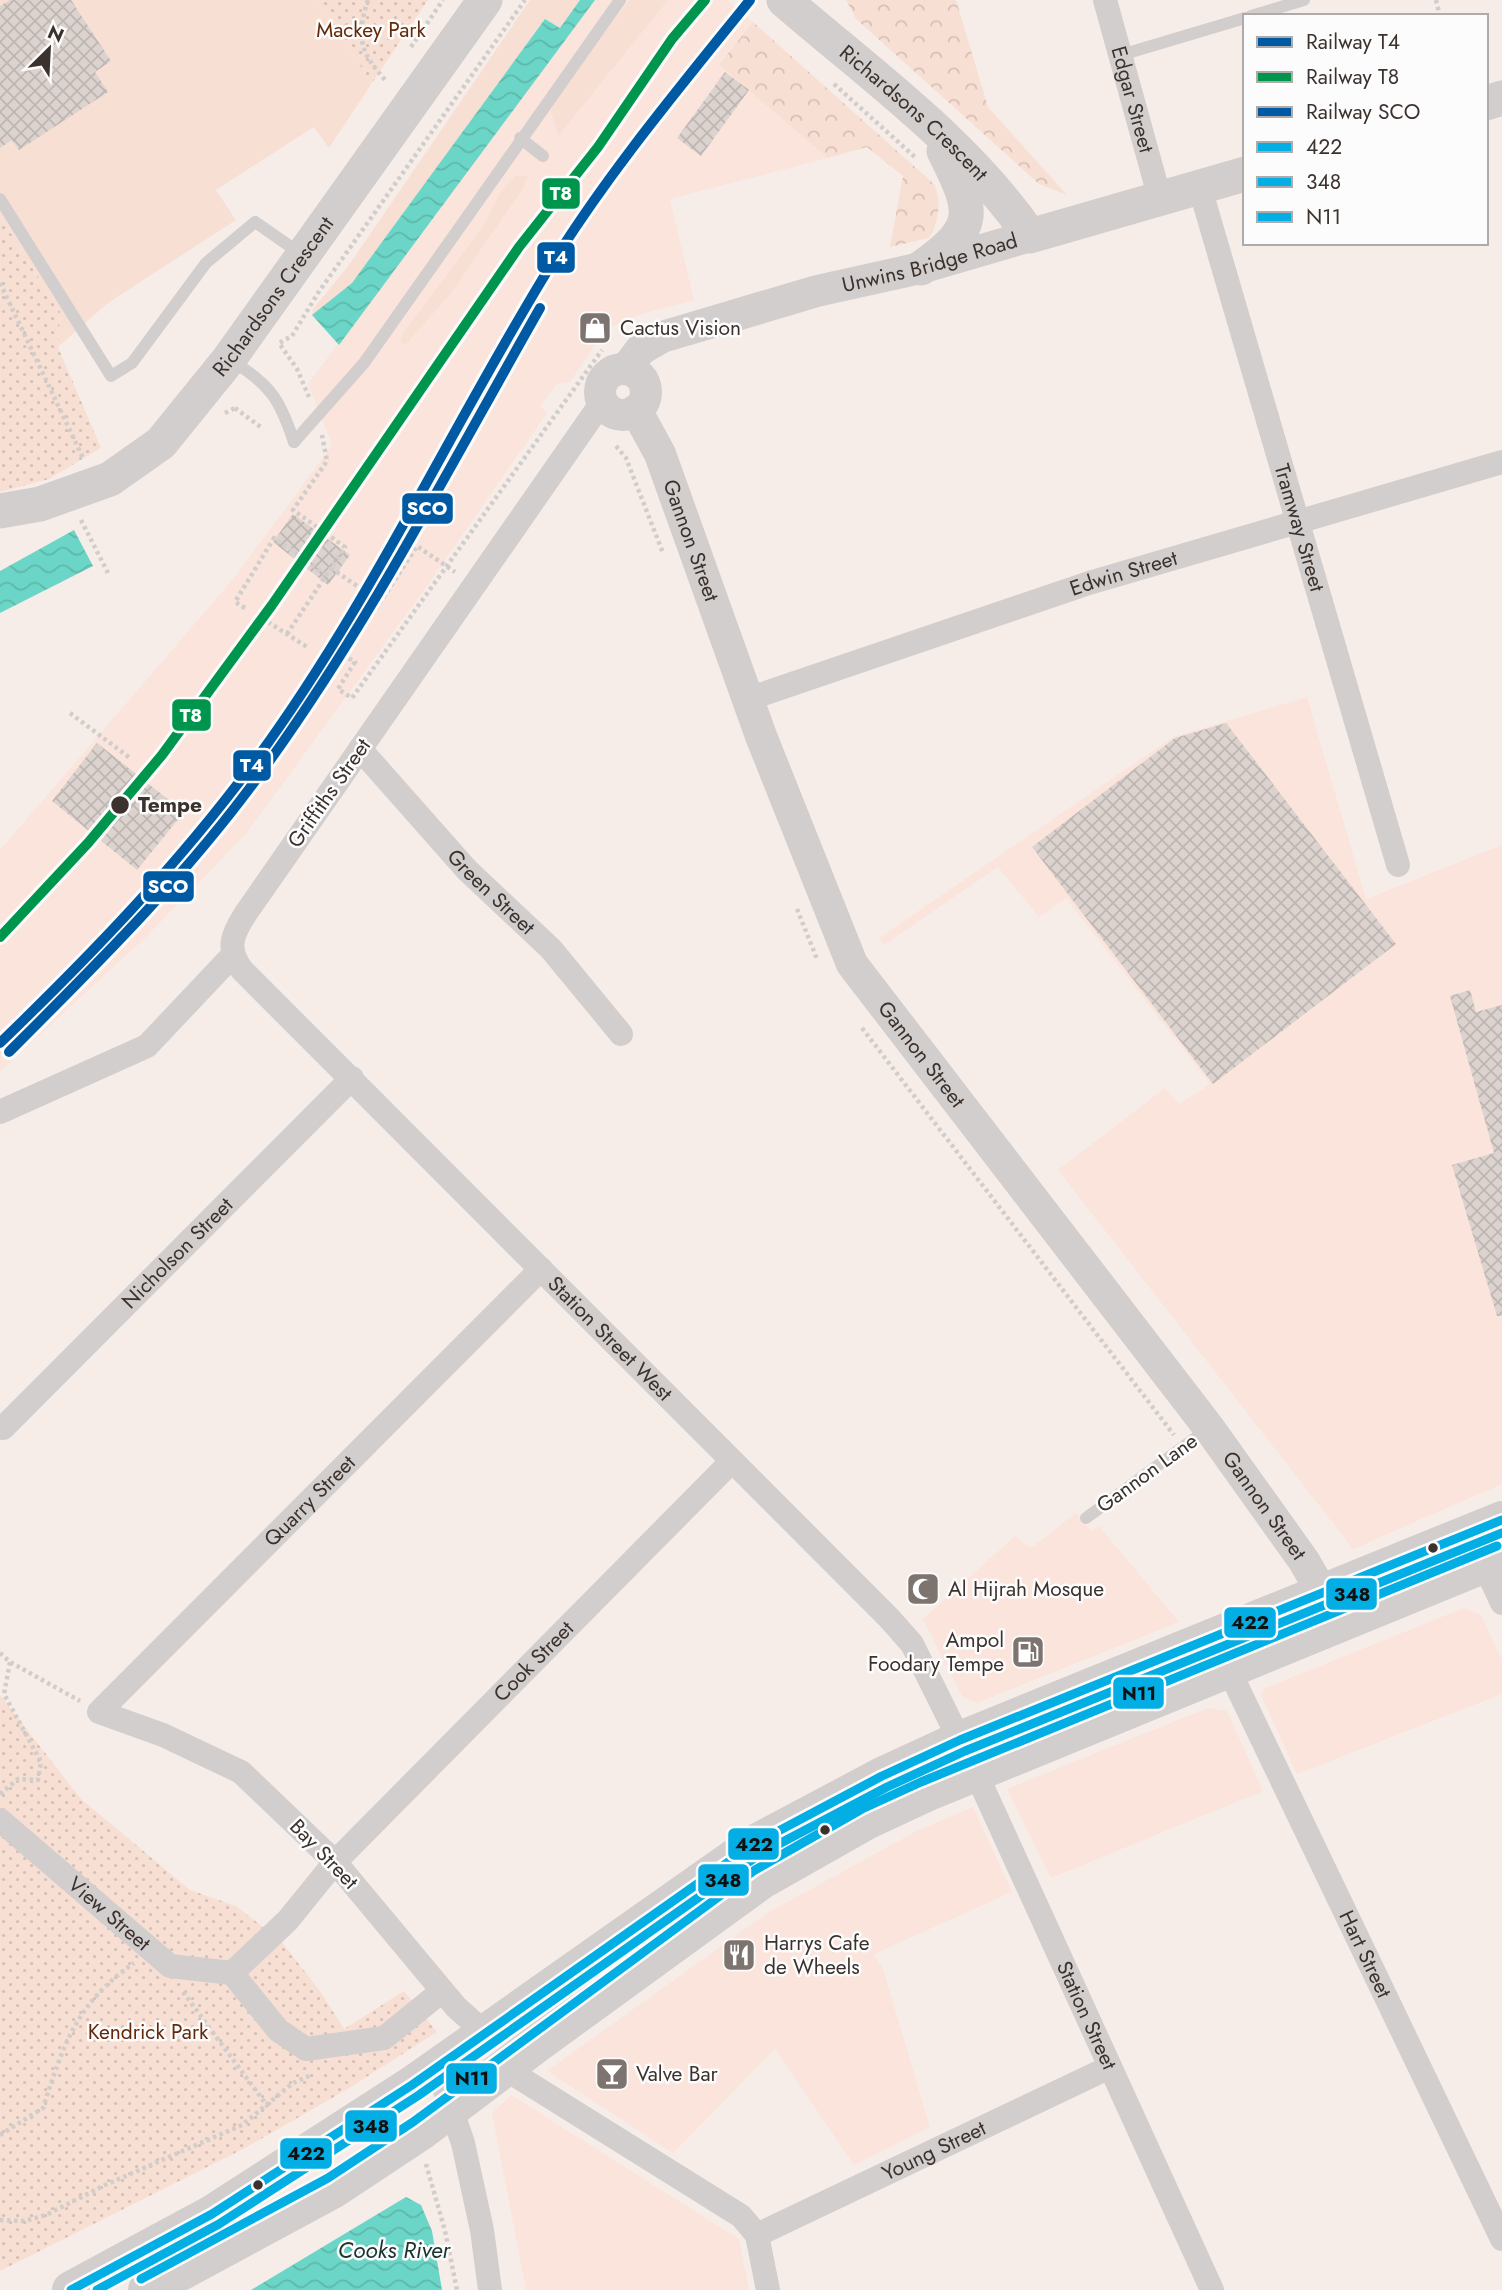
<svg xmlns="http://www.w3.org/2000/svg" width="1502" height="2290" font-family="Jost,sans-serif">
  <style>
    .built { fill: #fae4db }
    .green { fill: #f8dfd4 }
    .forest { fill: url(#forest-crowns) }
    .park { fill: url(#park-dots) }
    .water { fill: url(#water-waves) }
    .building { fill: url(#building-cross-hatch) }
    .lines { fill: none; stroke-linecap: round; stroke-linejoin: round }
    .path { stroke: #d1cdcb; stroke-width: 4.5; stroke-dasharray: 3.5 3.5; stroke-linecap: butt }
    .service { stroke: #d2cecd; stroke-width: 12 }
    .minor { stroke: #d2cecd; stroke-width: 24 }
    .tertiary { stroke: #d2cecd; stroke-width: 32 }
    .secondary { stroke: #d2cecd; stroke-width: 35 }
    .trunk { stroke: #d2cecd; stroke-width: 38 }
    .bus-1-casing { stroke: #fcfcfc; stroke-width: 14 }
    .bus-2-casing { stroke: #fcfcfc; stroke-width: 14 }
    .bus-3-casing { stroke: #fcfcfc; stroke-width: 14 }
    .bus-1 { stroke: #03aee5; stroke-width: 9 }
    .bus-2 { stroke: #03aee5; stroke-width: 9 }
    .bus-3 { stroke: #03aee5; stroke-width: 9 }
    .rail-1-casing { stroke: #fcfcfc; stroke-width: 16 }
    .rail-2-casing { stroke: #fcfcfc; stroke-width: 16 }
    .rail-3-casing { stroke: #fcfcfc; stroke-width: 16 }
    .rail-1 { stroke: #005aa3; stroke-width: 10 }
    .rail-2 { stroke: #00954c; stroke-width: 10 }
    .rail-3 { stroke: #005aa3; stroke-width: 10 }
    .stop-dot { fill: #3b322e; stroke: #fcfcfc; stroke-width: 2.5 }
    .labels { text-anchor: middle; stroke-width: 5; stroke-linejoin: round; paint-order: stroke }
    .park-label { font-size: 21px; fill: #64290b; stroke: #fcfcfc }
    .street-label { font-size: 21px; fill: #3b322e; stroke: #fcfcfc }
    .poi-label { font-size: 21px; fill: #3b322e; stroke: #fcfcfc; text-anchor: start }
    .stop-label { font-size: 21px; font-weight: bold; fill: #3b322e; stroke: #fcfcfc; text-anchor: start }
    .water-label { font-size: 23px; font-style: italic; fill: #1b332f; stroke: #fcfcfc }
    .line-badge { stroke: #fcfcfc; stroke-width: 2.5 }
    .badge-label { font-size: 19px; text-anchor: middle; font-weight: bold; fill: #fff }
    .pale-badge-label { font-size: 19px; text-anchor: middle; font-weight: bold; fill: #111 }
  </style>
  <defs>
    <pattern id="forest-crowns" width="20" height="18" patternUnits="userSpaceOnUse" patternTransform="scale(1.75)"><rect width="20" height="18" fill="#f8dfd4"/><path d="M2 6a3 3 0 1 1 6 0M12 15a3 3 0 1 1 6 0" fill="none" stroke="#d6c0b6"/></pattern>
    <pattern id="park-dots" width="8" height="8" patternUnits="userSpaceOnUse" patternTransform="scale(1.75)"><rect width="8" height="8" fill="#f8dfd4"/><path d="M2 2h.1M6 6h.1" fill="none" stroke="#d6c0b6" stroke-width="1.8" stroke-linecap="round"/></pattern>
    <pattern id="water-waves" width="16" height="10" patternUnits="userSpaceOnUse" patternTransform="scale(1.75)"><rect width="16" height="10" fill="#6bd6c7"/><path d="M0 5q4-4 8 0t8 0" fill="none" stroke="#5eb8ab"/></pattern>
    <pattern id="building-cross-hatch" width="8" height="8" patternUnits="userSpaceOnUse" patternTransform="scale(1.75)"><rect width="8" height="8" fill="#dcd3cf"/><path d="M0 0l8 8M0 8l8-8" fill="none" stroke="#beb6b2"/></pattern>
  </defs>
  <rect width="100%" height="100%" fill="#f7ede8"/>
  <g class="built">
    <path d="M 595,0 L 727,0 L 753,22 L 720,66 L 828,158 L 670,199 L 694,300 L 638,315 L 606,329 L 570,382 L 557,384 L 540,406 L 547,413 L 427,586 L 246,834 L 144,939 L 0,1071 L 0,850 L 234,578 L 332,445 L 308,384 Z"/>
    <path d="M 1307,697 L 1366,899 L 1502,845 L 1502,1484 L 1353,1549 L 1058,1170 L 1165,1088 L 1179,1104 L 1210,1084 L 1066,898 L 1039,917 L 998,867 L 884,945 L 879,938 L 1173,737 Z"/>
    <path d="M 1076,1513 L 1091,1531 L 1099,1526 L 1179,1622 L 977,1703 L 962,1696 L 923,1619 L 1015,1536 L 1031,1548 Z"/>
    <path d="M 1464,1608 L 1481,1615 L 1502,1660 L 1502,1694 L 1297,1774 L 1261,1695 L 1265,1688 Z"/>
    <path d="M 1208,1708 L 1227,1711 L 1263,1791 L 1051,1878 L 1007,1789 Z"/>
    <path d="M 973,1807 L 1012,1892 L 874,1954 L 883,1969 L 930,2127 L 854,2165 L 775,2049 L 673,2153 L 547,2071 L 769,1912 L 917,1831 Z"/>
    <path d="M 511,2095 L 739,2239 L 749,2290 L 526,2290 L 492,2113 Z"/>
  </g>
  <g class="green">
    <path d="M 0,0 L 316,0 L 372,83 L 329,148 L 314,127 L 216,190 L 236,220 L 108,303 L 58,347 L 60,312 L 0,216 Z"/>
    <path d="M 530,0 L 580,0 L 560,28 L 545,19 L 352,283 L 312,315 L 313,309 L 349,265 Z"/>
    <path d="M 630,0 L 668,0 L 558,136 L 551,110 L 557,94 Z"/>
    <path d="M 515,176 L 528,176 L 523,188 L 451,293 L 405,345 L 400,341 L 405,331 L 483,226 L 501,192 Z"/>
  </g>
  <g class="forest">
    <path d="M 846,0 L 956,0 L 988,107 L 1067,195 L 1039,184 L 856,19 Z"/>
    <path d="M 753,22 L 934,184 C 942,199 939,224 929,238 L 890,247 L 903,176 L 867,147 L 828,158 L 719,65 Z"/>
  </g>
  <g class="park">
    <path d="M 316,0 L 428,0 L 372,83 Z"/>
    <path d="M 0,216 L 60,312 L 58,347 L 101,448 L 49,479 L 0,492 Z"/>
    <path d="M 0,1695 L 81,1799 L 190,1890 L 236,1906 L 281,1941 L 320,1991 L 344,2029 L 404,1991 L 437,2032 L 346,2090 L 247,2147 L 0,2271 Z"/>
  </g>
  <g class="water">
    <path d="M 580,0 L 595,0 L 339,345 L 312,315 L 352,283 L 545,19 L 560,28 Z"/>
    <path d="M 74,530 L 93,566 L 0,613 L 0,571 Z"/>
    <path d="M 406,2197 L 421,2205 L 432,2231 L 442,2290 L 251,2290 Z"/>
  </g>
  <g class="building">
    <path d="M 10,0 L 71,0 L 111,61 L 95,72 L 108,92 L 19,150 L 12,140 L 0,148 L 0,6 Z"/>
    <path d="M 725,72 L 749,90 L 701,156 L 677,138 Z"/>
    <path d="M 293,514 L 350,555 L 328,585 L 273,542 Z"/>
    <path d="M 1226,723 L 1396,944 L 1213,1084 L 1032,847 L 1175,738 Z"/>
    <path d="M 97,743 L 184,812 L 137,870 L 52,801 Z"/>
    <path d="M 1470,990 L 1476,1012 L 1502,1005 L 1502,1316 L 1497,1316 L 1452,1165 L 1494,1153 L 1450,996 Z"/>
  </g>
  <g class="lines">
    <g class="path">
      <path d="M 368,0 C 355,39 361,53 387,82"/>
      <path d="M 1436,0 L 1440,16"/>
      <path d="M 411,47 L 443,0"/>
      <path d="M 834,84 L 916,158"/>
      <path d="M 0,283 L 84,460"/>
      <path d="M 309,397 L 297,369 L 279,343 L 292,336 L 318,293 L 525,0"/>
      <path d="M 235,408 L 262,428"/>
      <path d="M 225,413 L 235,408"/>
      <path d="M 322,435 L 327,461 L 293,510 L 345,547 L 331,568 L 380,602"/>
      <path d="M 616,446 L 626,458 L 663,553"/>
      <path d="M 81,520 L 108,573"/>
      <path d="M 245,608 L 235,602 L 274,538 L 326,575"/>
      <path d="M 268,622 L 307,647"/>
      <path d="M 287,634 L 331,568"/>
      <path d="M 337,651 L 355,662 L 338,689 L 352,698 L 602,350"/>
      <path d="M 345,656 L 417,546 L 455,572"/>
      <path d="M 70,713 L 130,758"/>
      <path d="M 797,909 L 817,959"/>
      <path d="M 862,1028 L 1174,1435"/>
      <path d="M 0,1653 L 10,1662 L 80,1701"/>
      <path d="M 0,1794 L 18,1779 L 38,1780 L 41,1762 L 4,1694 L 10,1662"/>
      <path d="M 183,1992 L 268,2107"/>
      <path d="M 0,2135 L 43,2108 C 64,2043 76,2004 134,1963"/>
      <path d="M 426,2164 L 445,2231 L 457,2290"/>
      <path d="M 0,2220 L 25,2221 L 46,2215 L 105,2185 L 242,2125 L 293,2083 L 311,2075"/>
    </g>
    <g class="service">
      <path d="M 1251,16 L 1304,0"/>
      <path d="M 1121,55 L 1245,18"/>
      <path d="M 520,138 L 543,156"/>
      <path d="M 0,199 L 111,376 L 132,363 L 206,263 L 255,222 L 301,254"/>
      <path d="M 232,361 C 271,385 280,400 294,442"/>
      <path d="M 294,442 L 364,363 L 620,0"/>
      <path d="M 1086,1518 L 1209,1428"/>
    </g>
    <g class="minor">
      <path id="s1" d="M 1105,0 L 1160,199"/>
      <path id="s2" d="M 1200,188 L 1398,865"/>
      <path id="s3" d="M 602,402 L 246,913 C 232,934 226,949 242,970 L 889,1618 L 912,1644 L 976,1773 L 1212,2290"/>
      <path id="s4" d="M 748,699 L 1089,583 L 1502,462"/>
      <path id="s5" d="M 360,749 L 467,870 L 551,949 L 621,1034"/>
      <path d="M 0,1112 L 147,1046 L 232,956"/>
      <path id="s6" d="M 3,1428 L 352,1078"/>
      <path d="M 1484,1564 L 1502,1603"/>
      <path id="s7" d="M 1229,1670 L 1502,2239"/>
      <path id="s8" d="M 0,1820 L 170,1966 L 232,1973 L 278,2030 L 306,2049 L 384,2038 L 442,1991"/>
      <path id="s9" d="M 232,1973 L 288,1920 L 335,1862 L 732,1461"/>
      <path id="s10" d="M 486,2034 L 456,2007 L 335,1862 L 241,1772 L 163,1735 L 99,1712 L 541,1269"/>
      <path d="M 437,2068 L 463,2143 L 482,2230 L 490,2290"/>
      <path d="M 504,2068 L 741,2216 L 757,2235 L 768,2290"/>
      <path id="s11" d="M 757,2235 L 1110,2067"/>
    </g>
    <g class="tertiary">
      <circle cx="623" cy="392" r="23"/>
      <path id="s12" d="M 626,369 L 641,349 L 662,337 L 817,291 L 921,268 L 1030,236"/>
      <path id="s13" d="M 636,410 L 660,454 L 761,736 L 852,964 L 1209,1428 L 1304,1561 L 1333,1612"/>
    </g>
    <g class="secondary">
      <path id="s14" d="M 784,0 C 868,73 967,143 1030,236 L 1245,174"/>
      <path d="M 1486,103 L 1502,98"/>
      <path d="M 921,268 C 979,227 975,213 944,151"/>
      <path id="s15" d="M 0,511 L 40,504 L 110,479 L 161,443 L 229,359 L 485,0"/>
    </g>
    <g class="trunk">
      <path d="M 71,2290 L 212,2214 L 412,2085 L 754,1844 L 882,1776 L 960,1740 L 1502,1520"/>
      <path d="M 147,2290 L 334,2189 L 420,2132 L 535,2045 L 762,1880 L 868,1820 L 926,1793 L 1502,1557"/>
    </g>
    <defs>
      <path id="bus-1" d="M 71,2290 L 212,2214 L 412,2085 L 754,1844 L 882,1776 L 960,1740 L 1502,1520"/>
      <path id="bus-2" d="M 97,2290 L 219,2224 L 419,2095 L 760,1854 L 887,1787 L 965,1751 L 1502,1533"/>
      <path id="bus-3" d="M 141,2279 L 328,2178 L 413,2122 L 755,1870 L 862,1809 L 921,1782 L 1497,1546"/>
    </defs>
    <use href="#bus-1" class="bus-1-casing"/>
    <use href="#bus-2" class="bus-2-casing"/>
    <use href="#bus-3" class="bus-3-casing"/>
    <use href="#bus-1" class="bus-1"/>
    <use href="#bus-2" class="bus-2"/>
    <use href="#bus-3" class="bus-3"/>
    <defs>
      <path id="rail-1" d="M 0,1043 C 90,956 177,866 252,765 C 367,610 448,433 548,270 C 607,174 680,87 750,0"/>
      <path id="rail-2" d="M 0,937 L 88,843 L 162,755 L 272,605 L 519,247 L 598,147 L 672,39 L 705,0"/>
      <path id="rail-3" d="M 9,1052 C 98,963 189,873 263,770 C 369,624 451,464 540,308"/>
    </defs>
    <use href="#rail-1" class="rail-1-casing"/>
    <use href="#rail-2" class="rail-2-casing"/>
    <use href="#rail-3" class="rail-3-casing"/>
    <use href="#rail-1" class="rail-1"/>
    <use href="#rail-2" class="rail-2"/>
    <use href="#rail-3" class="rail-3"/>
  </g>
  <defs>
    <symbol id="shop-square" viewBox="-11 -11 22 22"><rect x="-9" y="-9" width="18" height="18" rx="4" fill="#7d736f" stroke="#fcfcfc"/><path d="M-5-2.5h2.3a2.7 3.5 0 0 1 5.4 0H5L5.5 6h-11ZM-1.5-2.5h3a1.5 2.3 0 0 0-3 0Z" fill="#fff"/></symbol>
    <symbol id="mosque-square" viewBox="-11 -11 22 22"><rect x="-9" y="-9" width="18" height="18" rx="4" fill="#7d736f" stroke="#fcfcfc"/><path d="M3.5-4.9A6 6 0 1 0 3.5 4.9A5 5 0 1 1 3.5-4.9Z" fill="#fff"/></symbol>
    <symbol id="fuel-square" viewBox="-11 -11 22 22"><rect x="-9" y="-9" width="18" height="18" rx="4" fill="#7d736f" stroke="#fcfcfc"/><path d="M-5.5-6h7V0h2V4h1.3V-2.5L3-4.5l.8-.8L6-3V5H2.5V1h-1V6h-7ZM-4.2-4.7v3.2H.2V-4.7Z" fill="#fff"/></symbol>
    <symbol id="restaurant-square" viewBox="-11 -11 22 22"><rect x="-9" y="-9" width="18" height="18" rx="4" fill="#7d736f" stroke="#fcfcfc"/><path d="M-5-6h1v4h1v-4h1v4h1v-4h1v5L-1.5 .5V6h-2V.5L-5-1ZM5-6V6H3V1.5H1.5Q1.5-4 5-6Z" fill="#fff"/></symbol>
    <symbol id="bar-square" viewBox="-11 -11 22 22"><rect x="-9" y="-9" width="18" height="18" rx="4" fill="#7d736f" stroke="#fcfcfc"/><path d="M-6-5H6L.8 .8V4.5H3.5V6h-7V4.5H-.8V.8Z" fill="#fff"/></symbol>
  </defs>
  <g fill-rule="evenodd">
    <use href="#shop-square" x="576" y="309" width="38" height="38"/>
    <use href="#mosque-square" x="904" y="1570" width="38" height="38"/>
    <use href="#fuel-square" x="1009" y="1633" width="38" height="38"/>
    <use href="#restaurant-square" x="720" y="1936" width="38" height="38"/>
    <use href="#bar-square" x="593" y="2055" width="38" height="38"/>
  </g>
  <g class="stop-dot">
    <circle cx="120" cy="805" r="10"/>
    <circle cx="1433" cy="1548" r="6"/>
    <circle cx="825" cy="1830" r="6"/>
    <circle cx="258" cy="2185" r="6"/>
  </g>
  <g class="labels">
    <g class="park-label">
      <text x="371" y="37">Mackey Park</text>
      <text x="148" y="2039">Kendrick Park</text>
    </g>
    <g class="street-label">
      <text dy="7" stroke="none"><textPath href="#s1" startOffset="103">Edgar Street</textPath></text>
      <text dy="7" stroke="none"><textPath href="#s14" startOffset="172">Richardsons Crescent</textPath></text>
      <text dy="7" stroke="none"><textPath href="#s12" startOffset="327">Unwins Bridge Road</textPath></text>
      <text dy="7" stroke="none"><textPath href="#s15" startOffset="362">Richardsons Crescent</textPath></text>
      <text dy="7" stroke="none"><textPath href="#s2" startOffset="354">Tramway Street</textPath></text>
      <text dy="7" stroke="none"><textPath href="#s13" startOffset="142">Gannon Street</textPath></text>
      <text dy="7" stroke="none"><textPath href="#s4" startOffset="396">Edwin Street</textPath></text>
      <text transform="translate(329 793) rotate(-55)" y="7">Griffiths Street</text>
      <text dy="7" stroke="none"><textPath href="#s5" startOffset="194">Green Street</textPath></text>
      <text dy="7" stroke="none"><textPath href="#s13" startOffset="709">Gannon Street</textPath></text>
      <text dy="7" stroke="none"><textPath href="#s6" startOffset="247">Nicholson Street</textPath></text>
      <text dy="7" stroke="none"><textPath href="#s3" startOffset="1206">Station Street West</textPath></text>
      <text transform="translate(1147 1473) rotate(-36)" y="7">Gannon Lane</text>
      <text dy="7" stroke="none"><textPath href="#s10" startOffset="812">Quarry Street</textPath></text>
      <text dy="7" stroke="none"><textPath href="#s13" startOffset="1276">Gannon Street</textPath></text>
      <text dy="7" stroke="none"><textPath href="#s9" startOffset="434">Cook Street</textPath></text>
      <text transform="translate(324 1854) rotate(46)" y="7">Bay Street</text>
      <text dy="7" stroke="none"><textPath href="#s8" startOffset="144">View Street</textPath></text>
      <text dy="7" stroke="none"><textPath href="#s7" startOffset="315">Hart Street</textPath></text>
      <text dy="7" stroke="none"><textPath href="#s3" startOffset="2046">Station Street</textPath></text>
      <text dy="7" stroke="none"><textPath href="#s11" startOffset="196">Young Street</textPath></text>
    </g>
    <g class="poi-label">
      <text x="620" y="335">Cactus Vision</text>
      <text x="948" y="1596">Al Hijrah Mosque</text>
      <text x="1004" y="1647" text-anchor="end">Ampol<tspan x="1004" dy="24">Foodary Tempe</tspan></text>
      <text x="764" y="1950">Harrys Cafe<tspan x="764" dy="24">de Wheels</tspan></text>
      <text x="636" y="2081">Valve Bar</text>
    </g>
    <g class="stop-label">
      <text x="138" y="812">Tempe</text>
    </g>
    <g class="water-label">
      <text x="394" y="2258">Cooks River</text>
    </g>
  </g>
  <g class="line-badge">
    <rect x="541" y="177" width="40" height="33" rx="7" fill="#00954c"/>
    <rect x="536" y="241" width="40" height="33" rx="7" fill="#005aa3"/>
    <rect x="401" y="492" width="53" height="33" rx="7" fill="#005aa3"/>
    <rect x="171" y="698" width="41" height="34" rx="7" fill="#00954c"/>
    <rect x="232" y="749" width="40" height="33" rx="7" fill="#005aa3"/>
    <rect x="142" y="870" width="53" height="33" rx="7" fill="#005aa3"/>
    <rect x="1325" y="1577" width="53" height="34" rx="7" fill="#03aee5"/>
    <rect x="1223" y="1606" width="54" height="33" rx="7" fill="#03aee5"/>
    <rect x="1112" y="1676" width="53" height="34" rx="7" fill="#03aee5"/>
    <rect x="727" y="1827" width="53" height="34" rx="7" fill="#03aee5"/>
    <rect x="697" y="1863" width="53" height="34" rx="7" fill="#03aee5"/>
    <rect x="445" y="2062" width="53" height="33" rx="7" fill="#03aee5"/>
    <rect x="344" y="2109" width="54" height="34" rx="7" fill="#03aee5"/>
    <rect x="279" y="2137" width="54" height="33" rx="7" fill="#03aee5"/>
  </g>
  <g class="badge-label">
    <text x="561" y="200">T8</text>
    <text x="556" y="264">T4</text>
    <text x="427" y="515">SCO</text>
    <text x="191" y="722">T8</text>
    <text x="252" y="772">T4</text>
    <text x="168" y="893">SCO</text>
  </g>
  <g class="pale-badge-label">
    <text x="1352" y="1601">348</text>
    <text x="1250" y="1629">422</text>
    <text x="1139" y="1700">N11</text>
    <text x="754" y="1851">422</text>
    <text x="723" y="1887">348</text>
    <text x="472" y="2085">N11</text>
    <text x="371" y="2133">348</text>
    <text x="306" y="2160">422</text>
  </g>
  <rect x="1243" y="14" width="245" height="231" fill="#fcfcfc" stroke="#afabaa" stroke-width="2"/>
  <rect x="1257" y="37" width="35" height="10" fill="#005aa3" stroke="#afabaa" stroke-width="2"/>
  <text x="1306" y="49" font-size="21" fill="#3b322e">Railway T4</text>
  <rect x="1257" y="72" width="35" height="10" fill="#00954c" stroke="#afabaa" stroke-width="2"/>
  <text x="1306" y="84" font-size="21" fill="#3b322e">Railway T8</text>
  <rect x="1257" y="107" width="35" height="10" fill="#005aa3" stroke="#afabaa" stroke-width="2"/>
  <text x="1306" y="119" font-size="21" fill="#3b322e">Railway SCO</text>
  <rect x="1257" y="142" width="35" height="10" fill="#03aee5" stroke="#afabaa" stroke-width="2"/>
  <text x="1306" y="154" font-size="21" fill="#3b322e">422</text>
  <rect x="1257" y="177" width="35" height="10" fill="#03aee5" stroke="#afabaa" stroke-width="2"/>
  <text x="1306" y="189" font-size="21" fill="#3b322e">348</text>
  <rect x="1257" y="212" width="35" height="10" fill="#03aee5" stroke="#afabaa" stroke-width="2"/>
  <text x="1306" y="224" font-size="21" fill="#3b322e">N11</text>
  <g transform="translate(49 49) rotate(24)" stroke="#fcfcfc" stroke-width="5" paint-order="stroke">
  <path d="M0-5L12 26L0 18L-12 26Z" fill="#3b322e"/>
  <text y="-10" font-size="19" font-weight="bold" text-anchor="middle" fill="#3b322e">N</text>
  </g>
</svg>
